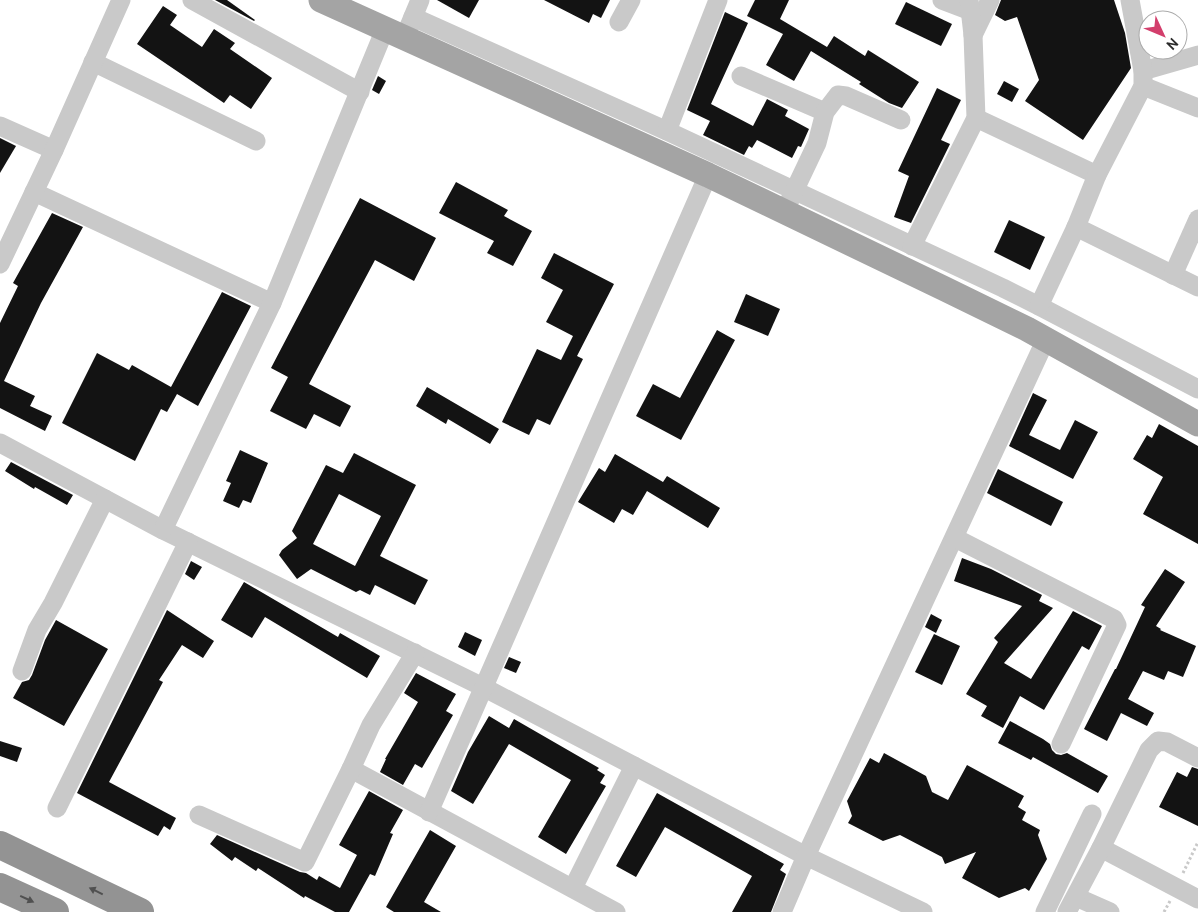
<svg xmlns="http://www.w3.org/2000/svg" width="1198" height="912" font-family="Cabin,sans-serif">
  <style>
    .building { fill: #131313; fill-rule: evenodd }
    .lines { fill: none; stroke-linecap: round; stroke-linejoin: round }
    .path { stroke: #c9c9c9; stroke-width: 3; stroke-dasharray: 2.5 2.5; stroke-linecap: butt }
    .minor { stroke: #c9c9c9; stroke-width: 19 }
    .major { stroke: #a4a4a4; stroke-width: 25 }
    .highway { stroke: #939393; stroke-width: 28 }
    .oneway { fill: #505050 }
  </style>
  <rect width="100%" height="100%" fill="#fff"/>
  <g class="building">
    <path d="M 215,0 L 227,0 L 255,20 L 254,21 Z"/>
    <path d="M 437,0 L 479,0 L 469,18 Z"/>
    <path d="M 544,0 L 610,0 L 601,18 L 593,14 L 589,23 Z"/>
    <path d="M 755,0 L 789,0 L 780,19 L 827,47 L 834,36 L 865,56 L 868,50 L 919,82 L 902,108 L 889,103 L 859,84 L 861,82 L 811,51 L 794,81 L 766,65 L 783,34 L 747,16 Z"/>
    <path d="M 1001,0 L 1114,0 L 1125,33 L 1131,68 L 1083,140 L 1025,101 L 1039,80 L 1017,17 L 1005,21 L 995,15 Z"/>
    <path d="M 906,2 L 952,24 L 941,46 L 895,24 Z"/>
    <path d="M 163,6 L 177,15 L 170,25 L 202,47 L 214,29 L 235,43 L 230,49 L 272,78 L 251,109 L 230,95 L 224,103 L 137,44 Z"/>
    <path d="M 725,12 L 748,23 L 711,104 L 753,126 L 767,99 L 788,110 L 785,116 L 809,129 L 801,147 L 798,146 L 792,158 L 757,140 L 752,148 L 749,146 L 744,155 L 703,135 L 710,121 L 687,110 Z"/>
    <path d="M 378,76 L 386,81 L 379,94 L 372,90 Z"/>
    <path d="M 1004,81 L 1019,89 L 1012,102 L 997,94 Z"/>
    <path d="M 937,88 L 961,100 L 941,140 L 950,144 L 911,223 L 894,217 L 909,176 L 898,171 Z"/>
    <path d="M 0,138 L 16,146 L 0,173 Z"/>
    <path d="M 456,182 L 508,210 L 504,216 L 532,231 L 513,266 L 487,253 L 494,241 L 439,213 Z"/>
    <path d="M 360,198 L 436,238 L 414,281 L 375,260 L 309,384 L 351,406 L 340,427 L 314,414 L 306,429 L 270,411 L 288,377 L 271,368 Z"/>
    <path d="M 52,213 L 83,227 L 41,303 L 4,381 L 35,396 L 30,406 L 52,416 L 45,431 L 0,408 L 0,323 L 18,286 L 13,283 Z"/>
    <path d="M 1009,220 L 1045,237 L 1030,270 L 994,252 Z"/>
    <path d="M 554,253 L 614,284 L 577,356 L 583,359 L 550,425 L 537,419 L 529,435 L 502,422 L 537,349 L 561,360 L 573,336 L 546,322 L 563,290 L 541,278 Z"/>
    <path d="M 222,292 L 251,306 L 198,406 L 177,394 L 167,412 L 161,409 L 135,461 L 62,423 L 97,353 L 129,370 L 132,365 L 171,387 Z"/>
    <path d="M 746,294 L 780,309 L 768,336 L 734,322 Z"/>
    <path d="M 717,330 L 735,340 L 681,440 L 636,416 L 653,384 L 680,398 Z"/>
    <path d="M 427,387 L 499,429 L 490,444 L 448,419 L 446,424 L 416,406 Z"/>
    <path d="M 1033,393 L 1047,400 L 1029,435 L 1060,450 L 1075,420 L 1098,432 L 1073,479 L 1009,446 Z"/>
    <path d="M 1159,424 L 1198,446 L 1198,544 L 1143,514 L 1163,477 L 1133,459 L 1147,435 L 1152,438 Z"/>
    <path d="M 240,450 L 268,463 L 251,503 L 243,500 L 239,508 L 223,501 L 231,483 L 226,481 Z"/>
    <path d="M 354,453 L 416,485 L 380,556 L 428,580 L 415,605 L 375,585 L 370,595 L 360,590 L 356,592 L 311,569 L 297,579 L 279,555 L 282,550 L 297,538 L 292,531 L 326,465 L 343,473 ZM 339,494 L 381,516 L 355,566 L 313,544 Z"/>
    <path d="M 615,454 L 663,482 L 667,476 L 720,508 L 708,528 L 647,491 L 633,515 L 622,509 L 614,523 L 578,502 L 599,468 L 605,472 Z"/>
    <path d="M 11,462 L 73,495 L 67,505 L 35,487 L 34,489 L 5,471 Z"/>
    <path d="M 998,469 L 1063,502 L 1051,526 L 987,493 Z"/>
    <path d="M 962,558 L 991,569 L 1042,595 L 1039,601 L 1053,608 L 1004,663 L 1031,679 L 1073,611 L 1102,626 L 1089,650 L 1082,646 L 1044,710 L 1020,696 L 1003,728 L 981,716 L 987,706 L 966,694 L 998,642 L 994,638 L 1022,606 L 954,581 Z"/>
    <path d="M 191,561 L 202,567 L 194,580 L 185,574 Z"/>
    <path d="M 1165,569 L 1185,582 L 1156,626 L 1161,629 L 1160,630 L 1196,646 L 1183,677 L 1168,671 L 1164,680 L 1143,671 L 1128,699 L 1154,713 L 1147,726 L 1121,713 L 1107,741 L 1084,729 L 1115,669 L 1116,669 L 1145,607 L 1141,605 Z"/>
    <path d="M 244,582 L 338,637 L 340,633 L 380,656 L 367,678 L 265,617 L 252,638 L 221,620 Z"/>
    <path d="M 167,610 L 214,641 L 203,658 L 182,645 L 159,680 L 163,682 L 109,782 L 176,818 L 170,830 L 164,826 L 158,836 L 77,793 Z"/>
    <path d="M 931,614 L 942,620 L 936,633 L 925,627 Z"/>
    <path d="M 56,620 L 108,649 L 64,726 L 13,698 L 22,682 L 29,680 L 32,675 L 45,640 Z"/>
    <path d="M 465,632 L 482,640 L 475,656 L 458,647 Z"/>
    <path d="M 934,634 L 960,646 L 942,685 L 915,672 Z"/>
    <path d="M 509,657 L 521,662 L 516,673 L 504,668 Z"/>
    <path d="M 416,673 L 456,694 L 446,711 L 453,715 L 422,768 L 415,764 L 403,785 L 380,772 L 386,759 L 385,759 L 418,702 L 404,693 Z"/>
    <path d="M 489,716 L 509,728 L 514,719 L 599,768 L 597,770 L 605,775 L 600,783 L 606,786 L 566,854 L 538,837 L 571,780 L 509,744 L 473,804 L 451,791 L 468,752 Z"/>
    <path d="M 1010,721 L 1043,739 L 1050,744 L 1052,750 L 1056,754 L 1061,755 L 1067,753 L 1108,776 L 1098,793 L 1033,757 L 1031,760 L 998,743 Z"/>
    <path d="M 0,741 L 22,748 L 17,762 L 0,756 Z"/>
    <path d="M 884,753 L 926,776 L 932,792 L 948,800 L 967,765 L 1024,796 L 1018,807 L 1026,812 L 1022,820 L 1040,830 L 1038,835 L 1047,859 L 1029,891 L 1025,888 L 999,898 L 962,878 L 976,852 L 945,864 L 942,857 L 900,835 L 883,841 L 848,823 L 852,816 L 847,801 L 870,758 L 879,763 Z"/>
    <path d="M 1192,767 L 1198,769 L 1198,826 L 1159,807 L 1177,772 L 1187,777 Z"/>
    <path d="M 369,791 L 403,810 L 390,833 L 393,834 L 375,876 L 370,874 L 349,912 L 335,912 L 305,896 L 304,898 L 258,868 L 256,871 L 235,857 L 232,861 L 210,844 L 217,835 L 300,872 L 306,873 L 317,880 L 319,876 L 340,888 L 357,855 L 339,845 Z"/>
    <path d="M 657,793 L 784,864 L 780,870 L 786,874 L 771,912 L 732,912 L 752,876 L 665,827 L 636,877 L 616,866 Z"/>
    <path d="M 430,830 L 456,846 L 424,902 L 441,912 L 394,912 L 386,907 Z"/>
  </g>
  <g class="lines">
    <g class="path">
      <path d="M 1183,873 L 1198,842"/>
      <path d="M 1164,912 L 1170,901"/>
    </g>
    <g class="minor">
      <path d="M 192,0 L 360,92"/>
      <path d="M 942,0 L 971,11"/>
      <path d="M 413,17 L 667,131 L 1003,288 L 1039,306 L 1198,389"/>
      <path d="M 619,22 L 631,0"/>
      <path d="M 408,29 L 420,0"/>
      <path d="M 973,35 L 990,0"/>
      <path d="M 93,62 L 256,141"/>
      <path d="M 1143,71 L 1198,55"/>
      <path d="M 741,76 L 825,112"/>
      <path d="M 1143,86 L 1198,108"/>
      <path d="M 976,118 L 1097,175"/>
      <path d="M 0,126 L 54,150"/>
      <path d="M 667,131 L 718,0"/>
      <path d="M 34,192 L 272,303"/>
      <path d="M 789,202 L 817,143 L 825,112 L 838,95 L 846,96 L 901,120"/>
      <path d="M 1076,227 L 1198,287"/>
      <path d="M 912,246 L 976,118 L 973,35 L 969,0"/>
      <path d="M 0,264 L 54,150 L 121,0"/>
      <path d="M 1173,275 L 1198,219"/>
      <path d="M 1039,306 L 1076,227 L 1097,175 L 1143,86 L 1143,71 L 1130,0"/>
      <path d="M 0,443 L 163,530 L 483,687 L 806,856 L 1046,339"/>
      <path d="M 163,530 L 272,303 L 385,29"/>
      <path d="M 955,538 L 1114,619 L 1117,625 L 1061,744"/>
      <path d="M 22,671 L 37,630 L 53,603 L 105,499"/>
      <path d="M 351,769 L 616,912"/>
      <path d="M 57,808 L 188,542"/>
      <path d="M 429,812 L 708,175"/>
      <path d="M 199,815 L 305,862 L 351,769 L 371,725 L 415,653"/>
      <path d="M 1101,848 L 1198,899"/>
      <path d="M 573,888 L 634,766"/>
      <path d="M 1076,897 L 1110,912"/>
      <path d="M 782,912 L 806,856 L 923,912"/>
      <path d="M 1045,912 L 1092,814"/>
      <path d="M 1067,912 L 1101,848 L 1149,750 L 1158,741 L 1167,742 L 1198,758"/>
    </g>
    <path class="major" d="M 321,0 L 708,175 L 943,288 L 1027,329 L 1198,424"/>
    <g class="highway">
      <path d="M 0,845 L 140,912"/>
      <path d="M 0,887 L 55,912"/>
    </g>
  </g>
  <defs><path id="oneway-solid" d="M-6-.8H1V-3.2L6.5 0L1 3.2V.8H-6Z" transform="scale(1.25)"/></defs>
  <g class="oneway">
    <use href="#oneway-solid" transform="translate(96 891) rotate(-154)"/>
    <use href="#oneway-solid" transform="translate(27 899) rotate(25)"/>
  </g>
  <g transform="translate(1163 35) rotate(134)"><circle r="24" fill="#ffffff" stroke="#ababab"/>
  <path d="M0-4L9 19L0 12L-9 19Z" fill="#d33e6c"/>
  <text y="-8" font-size="14" font-weight="bold" text-anchor="middle" fill="#2c2c2c">N</text>
  </g>
</svg>
